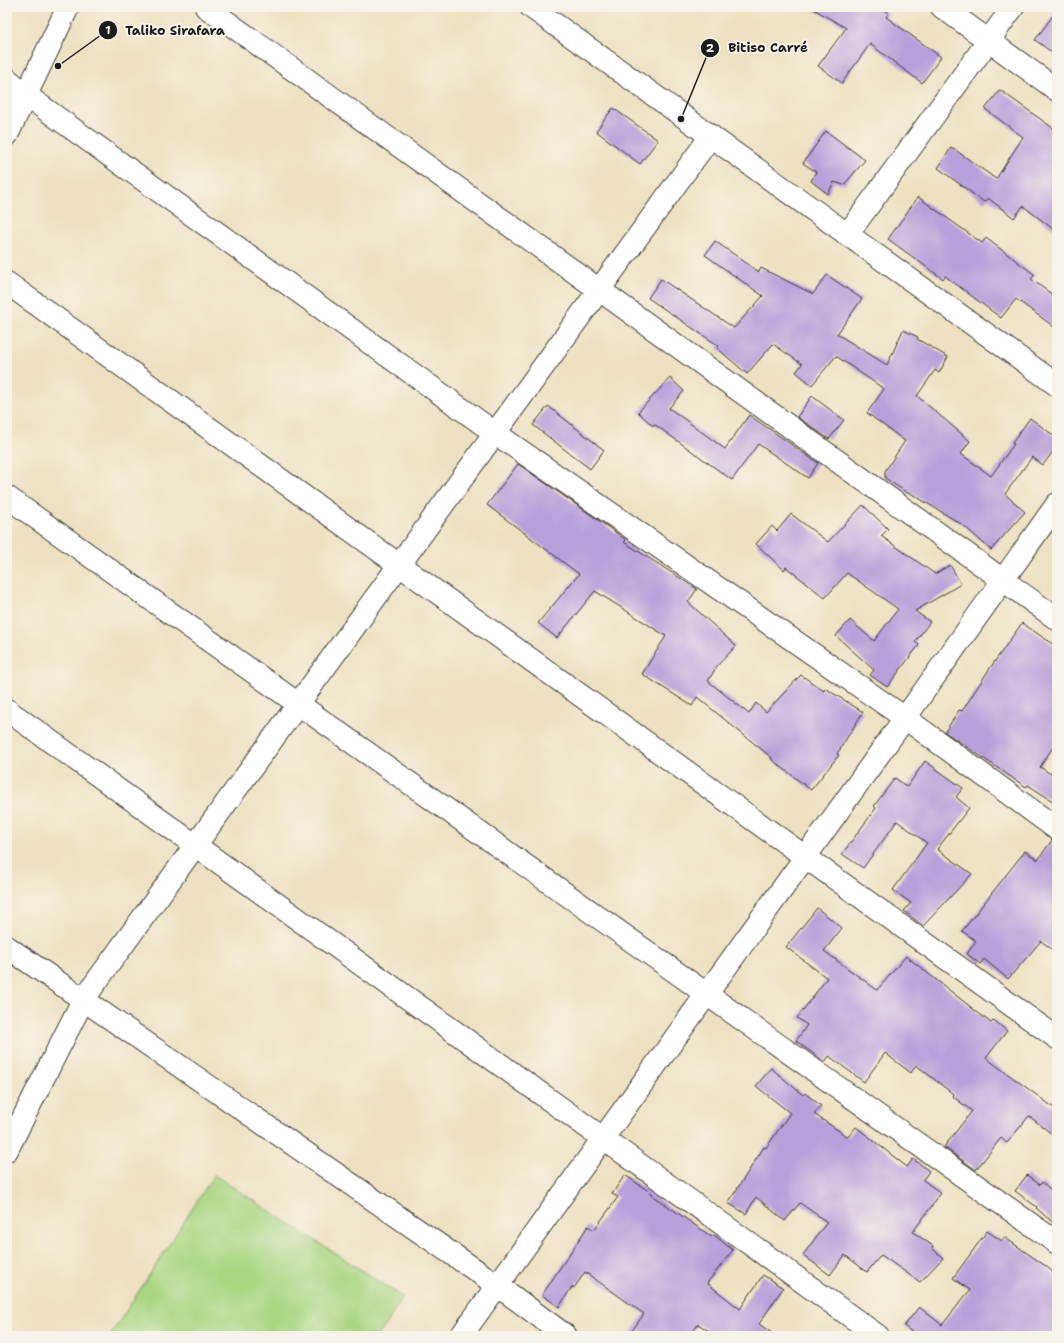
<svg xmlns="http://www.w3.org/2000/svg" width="1064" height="1343" font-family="'Shantell Sans',sans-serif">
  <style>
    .green { fill: #aad682; stroke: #63794f }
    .building { fill: #b79fda }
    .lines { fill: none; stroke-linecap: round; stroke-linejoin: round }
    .minor-casing { stroke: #3c3a35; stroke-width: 24 }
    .tertiary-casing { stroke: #3c3a35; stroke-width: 24 }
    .minor { stroke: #fff; stroke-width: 22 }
    .tertiary { stroke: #fff; stroke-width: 22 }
    .leader { fill: none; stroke: #1c1c1c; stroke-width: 1.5 }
    .callout-dot { fill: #1c1c1c; stroke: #f7f3e8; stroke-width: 1.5 }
    .mark-label { font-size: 12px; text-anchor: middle; font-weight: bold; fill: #fff }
    .callout-label { font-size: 13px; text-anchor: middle; font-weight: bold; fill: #1c1c1c; stroke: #f7f3e8; stroke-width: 4; stroke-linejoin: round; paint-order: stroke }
  </style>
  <rect width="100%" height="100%" fill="#f7f3e8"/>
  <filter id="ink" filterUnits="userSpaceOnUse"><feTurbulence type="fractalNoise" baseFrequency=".025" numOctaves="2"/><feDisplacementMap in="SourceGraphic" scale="8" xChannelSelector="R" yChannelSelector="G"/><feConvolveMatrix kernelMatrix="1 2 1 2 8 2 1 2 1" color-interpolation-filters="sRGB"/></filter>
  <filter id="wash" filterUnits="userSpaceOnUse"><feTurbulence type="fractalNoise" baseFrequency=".012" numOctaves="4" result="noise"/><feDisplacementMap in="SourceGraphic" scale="16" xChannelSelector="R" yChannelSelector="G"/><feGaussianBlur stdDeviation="0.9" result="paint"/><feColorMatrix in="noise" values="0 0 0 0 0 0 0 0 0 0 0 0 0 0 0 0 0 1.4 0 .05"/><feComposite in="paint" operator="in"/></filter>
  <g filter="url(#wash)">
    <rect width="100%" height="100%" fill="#eee1c1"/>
    <path class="green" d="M 214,1175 L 403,1297 L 378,1336 L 110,1336 Z"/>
    <g id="blocks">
      <g class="building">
        <path d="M 810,7 L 880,7 L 889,13 L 886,17 L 941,57 L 922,83 L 870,44 L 842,83 L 818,66 L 846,28 Z"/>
        <path d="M 1057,10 L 1057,56 L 1035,40 Z"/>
        <path d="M 1000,90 L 1057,131 L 1057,232 L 1023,206 L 1014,218 L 988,198 L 984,202 L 938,168 L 951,148 L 954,150 L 954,149 L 996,179 L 1023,137 L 985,109 Z"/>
        <path d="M 613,108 L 658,140 L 640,164 L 596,131 Z"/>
        <path d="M 826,131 L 865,160 L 844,185 L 834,182 L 828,194 L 811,181 L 816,172 L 803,163 Z"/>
        <path d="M 918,197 L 982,243 L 986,238 L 1035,275 L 1031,279 L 1057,298 L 1057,329 L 1016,299 L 1001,318 L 945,276 L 943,279 L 888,239 Z"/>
        <path d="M 715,241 L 759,272 L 761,268 L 813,294 L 827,275 L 862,299 L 837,334 L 887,365 L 903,330 L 918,337 L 917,339 L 948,357 L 939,373 L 935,370 L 917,396 L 970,441 L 961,454 L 991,476 L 1014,444 L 1012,443 L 1030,418 L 1057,438 L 1057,446 L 1043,465 L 1032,457 L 1005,494 L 1025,512 L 991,550 L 963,525 L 910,493 L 909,494 L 885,478 L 885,471 L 905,441 L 867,413 L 884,389 L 836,356 L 812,385 L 796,372 L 802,364 L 773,344 L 747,374 L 717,348 L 719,346 L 648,298 L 661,279 L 734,328 L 763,296 L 705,255 Z"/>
        <path d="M 670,378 L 684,391 L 669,408 L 725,449 L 749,415 L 818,463 L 808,478 L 758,444 L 732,480 L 654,424 L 653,426 L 638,412 Z"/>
        <path d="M 812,396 L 844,420 L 829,439 L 797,417 Z"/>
        <path d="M 548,406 L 604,450 L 590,469 L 533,425 Z"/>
        <path d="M 518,464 L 601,522 L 626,540 L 624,542 L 697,589 L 688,602 L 736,646 L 717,666 L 708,681 L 749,714 L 756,703 L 766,712 L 801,675 L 824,691 L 825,688 L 863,712 L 837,754 L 839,755 L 811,790 L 771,759 L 772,758 L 697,697 L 692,706 L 642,674 L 666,636 L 595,591 L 557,638 L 538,623 L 579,574 L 487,505 Z"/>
        <path d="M 863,505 L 888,529 L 881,536 L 935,574 L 950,565 L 961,584 L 915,611 L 930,622 L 915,642 L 919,645 L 887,687 L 870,675 L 874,670 L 836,636 L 850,620 L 874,641 L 898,609 L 847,573 L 825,598 L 786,567 L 784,570 L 756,544 L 772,526 L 777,531 L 791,514 L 828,542 Z"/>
        <path d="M 1022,623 L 1057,647 L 1057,741 L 1040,767 L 1057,778 L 1057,804 L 1028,785 L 1026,787 L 1008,775 L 945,732 L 959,710 L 962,711 L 990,668 Z"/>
        <path d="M 925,761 L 963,788 L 956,797 L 969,808 L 937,849 L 972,874 L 923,926 L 904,911 L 911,903 L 893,890 L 927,843 L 897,821 L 863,868 L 842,854 L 876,808 L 874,806 L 895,778 L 907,787 Z"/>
        <path d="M 1052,840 L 1057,841 L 1057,953 L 1041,941 L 1008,979 L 984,959 L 980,964 L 967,954 L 976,941 L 962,931 L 1025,851 L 1038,860 Z"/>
        <path d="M 817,908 L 842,928 L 824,951 L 877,990 L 906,956 L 991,1023 L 994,1020 L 1007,1031 L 986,1058 L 1057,1110 L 1057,1138 L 1029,1116 L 1007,1143 L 1001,1138 L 976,1170 L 944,1147 L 972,1111 L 952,1096 L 953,1094 L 916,1065 L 911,1073 L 885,1053 L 864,1082 L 829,1056 L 825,1062 L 796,1041 L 807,1025 L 797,1018 L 827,978 L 786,947 Z"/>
        <path d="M 771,1068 L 803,1095 L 805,1093 L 821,1106 L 814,1114 L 848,1137 L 856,1127 L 907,1167 L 913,1159 L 929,1171 L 923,1180 L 941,1193 L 913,1232 L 933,1246 L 932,1248 L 943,1258 L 920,1282 L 881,1255 L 867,1272 L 845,1255 L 830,1275 L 803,1255 L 827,1222 L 800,1203 L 785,1221 L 756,1197 L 746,1214 L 728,1203 L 764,1147 L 766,1148 L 790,1113 L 756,1086 Z"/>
        <path d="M 625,1175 L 653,1194 L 652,1195 L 712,1237 L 714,1235 L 733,1250 L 707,1283 L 740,1309 L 763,1275 L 783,1288 L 759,1324 L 776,1336 L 717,1336 L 698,1324 L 690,1336 L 628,1336 L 644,1314 L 585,1272 L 574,1288 L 572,1287 L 559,1307 L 542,1295 L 588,1226 L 594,1230 L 618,1197 L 612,1194 Z"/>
        <path d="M 1027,1175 L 1040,1185 L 1042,1182 L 1051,1190 L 1057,1183 L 1057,1226 L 1036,1208 L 1037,1207 L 1015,1191 Z"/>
        <path d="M 987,1231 L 1002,1241 L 1004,1237 L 1047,1267 L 1057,1276 L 1057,1336 L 917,1336 L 904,1326 L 919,1307 L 942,1325 L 970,1290 L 953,1278 Z"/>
      </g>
    </g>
  </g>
  <g filter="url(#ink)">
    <use href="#blocks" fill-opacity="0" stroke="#3c3a35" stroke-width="1"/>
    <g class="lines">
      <defs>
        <g id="minor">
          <path d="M 206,7 L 1057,619"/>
          <path d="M 531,7 L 1057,385"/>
          <path d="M 942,7 L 1057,90"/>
          <path d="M 7,79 L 27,96 L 495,433 L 905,718 L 1057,829"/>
          <path d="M 847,235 L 1013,7"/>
          <path d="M 7,283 L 1057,1038"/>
          <path d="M 7,497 L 1057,1243"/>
          <path d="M 7,710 L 878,1336"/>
          <path d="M 7,947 L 497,1285 L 566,1336"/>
          <path d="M 7,1150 L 83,1000 L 711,136"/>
          <path d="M 461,1336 L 905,718 L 1057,504"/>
        </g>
        <path id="tertiary" d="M 7,135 L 68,7"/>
      </defs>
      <use href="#minor" class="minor-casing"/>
      <use href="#tertiary" class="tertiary-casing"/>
      <use href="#minor" class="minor"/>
      <use href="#tertiary" class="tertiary"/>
    </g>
  </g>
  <path class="leader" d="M58 66L108 30M681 119L710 48"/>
  <g class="callout-dot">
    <circle cx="58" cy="66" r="4"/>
    <circle cx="681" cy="119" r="4"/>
    <circle cx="108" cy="30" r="10"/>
    <circle cx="710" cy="48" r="10"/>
  </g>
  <g class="mark-label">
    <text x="108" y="34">1</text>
    <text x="710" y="52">2</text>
  </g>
  <g class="callout-label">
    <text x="175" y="35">Taliko Sirafara</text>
    <text x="768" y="52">Bitiso Carré</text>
  </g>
  <rect width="1064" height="1343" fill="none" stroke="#f7f3e8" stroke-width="24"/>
</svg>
